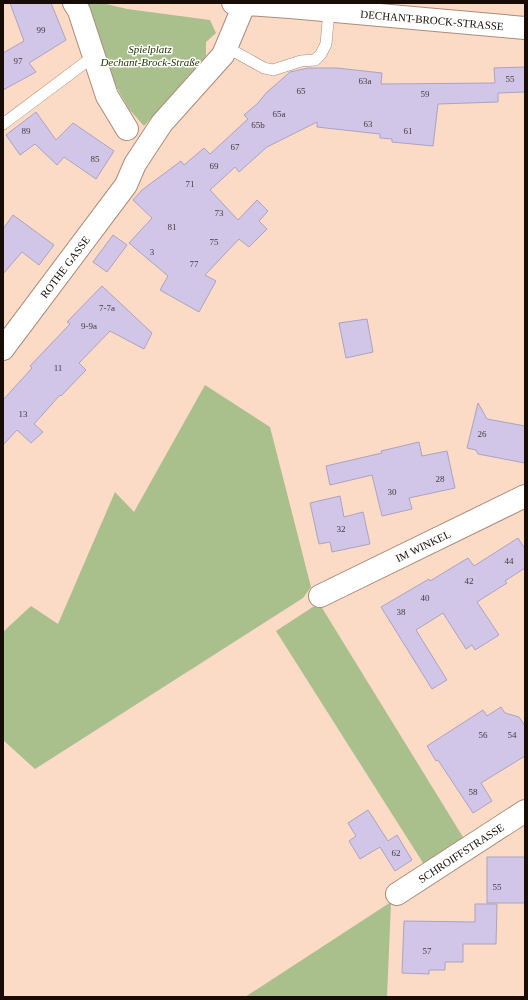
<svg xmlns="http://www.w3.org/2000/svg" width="528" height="1000" font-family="Georgia,serif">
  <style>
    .green { fill: #a9bf8c }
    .building { fill: #d1c6e7; stroke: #aca2c1 }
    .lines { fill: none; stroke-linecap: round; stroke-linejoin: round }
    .lane-casing { stroke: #ab8c7a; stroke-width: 12 }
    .street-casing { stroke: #ab8c7a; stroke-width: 24 }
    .secondary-casing { stroke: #ab8c7a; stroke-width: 24 }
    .lane { stroke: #fff; stroke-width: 11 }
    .street { stroke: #fff; stroke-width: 22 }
    .secondary { stroke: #fff; stroke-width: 22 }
    .labels { text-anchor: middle; stroke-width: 3; stroke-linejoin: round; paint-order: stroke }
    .number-label { font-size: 9px; fill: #463b3e }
    .street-label { font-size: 11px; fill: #170d06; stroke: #fff }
    .park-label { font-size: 11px; font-style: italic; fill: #253700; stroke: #fff }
  </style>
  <rect width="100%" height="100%" fill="#fbdac6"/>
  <g class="green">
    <path d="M 87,3 L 102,3 L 127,9 L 210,20 L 216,33 L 206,42 L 206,56 L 144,126 L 129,109 L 112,79 Z"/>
    <path d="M 205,385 L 270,427 L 311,587 L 303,598 L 35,769 L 3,740 L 3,632 L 31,606 L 58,624 L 115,492 L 134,512 Z"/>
    <path d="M 319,603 L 466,842 L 425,866 L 276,631 Z"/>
    <path d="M 391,902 L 387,997 L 245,997 Z"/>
  </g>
  <g class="building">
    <path d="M 10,3 L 51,3 L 66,40 L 29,63 L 36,72 L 3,90 L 3,53 L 24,41 Z"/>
    <path d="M 525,67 L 525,92 L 498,93 L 498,102 L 438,104 L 433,146 L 392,142 L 392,139 L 380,138 L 380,134 L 317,127 L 317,122 L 267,147 L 239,172 L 235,167 L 210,190 L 238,220 L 257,200 L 268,211 L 259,221 L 267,229 L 249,247 L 239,239 L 205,275 L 216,281 L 199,312 L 160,290 L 168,276 L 129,243 L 152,218 L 133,200 L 142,190 L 181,161 L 184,165 L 204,148 L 210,154 L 248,119 L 244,115 L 258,103 L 266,93 L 290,72 L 308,68 L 337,68 L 382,73 L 381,84 L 495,83 L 494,68 Z"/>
    <path d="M 36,112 L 56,140 L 73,123 L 114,151 L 96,179 L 64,157 L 57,165 L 35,144 L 20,155 L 6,135 Z"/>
    <path d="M 13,215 L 54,245 L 39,265 L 22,252 L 3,274 L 3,229 Z"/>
    <path d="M 113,235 L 127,245 L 107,272 L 93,262 Z"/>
    <path d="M 102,286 L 152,333 L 144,349 L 110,331 L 79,363 L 86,370 L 61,396 L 60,395 L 34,424 L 43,432 L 31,443 L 17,430 L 3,445 L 3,400 L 32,368 L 30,366 L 70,324 L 67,322 Z"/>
    <path d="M 367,319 L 373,352 L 346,358 L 339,323 Z"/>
    <path d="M 478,403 L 487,419 L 525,426 L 525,463 L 478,454 L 476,450 L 467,448 Z"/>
    <path d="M 419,442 L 422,456 L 447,451 L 455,488 L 409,498 L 412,509 L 382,516 L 372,475 L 330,485 L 326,466 L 382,453 L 381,451 Z"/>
    <path d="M 340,496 L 344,517 L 363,512 L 370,544 L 332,552 L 330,542 L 319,544 L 310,503 Z"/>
    <path d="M 518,538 L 525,549 L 525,568 L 505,581 L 507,583 L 477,602 L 499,635 L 475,650 L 472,645 L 466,649 L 443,613 L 416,630 L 447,680 L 432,689 L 381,607 L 429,579 L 430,581 L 468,558 L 474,566 Z"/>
    <path d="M 501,707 L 505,713 L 519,717 L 525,726 L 525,756 L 481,783 L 492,801 L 473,813 L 438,760 L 436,761 L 427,746 L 483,710 L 487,716 Z"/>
    <path d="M 368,810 L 388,841 L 397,835 L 412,860 L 395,871 L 380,847 L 360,859 L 349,841 L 356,836 L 348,823 Z"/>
    <rect x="487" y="857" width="38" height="46"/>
    <path d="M 475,904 L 497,904 L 496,944 L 463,944 L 463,962 L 445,962 L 445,970 L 429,970 L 429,974 L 402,973 L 404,921 L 475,922 Z"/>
  </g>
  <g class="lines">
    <defs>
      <g id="lane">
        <path d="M 226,47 L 264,68 L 273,70 L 301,61 L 315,60 L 321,54 L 326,44 L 329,11"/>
        <path d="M 3,124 L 94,56"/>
      </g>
      <g id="street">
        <path d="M 74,3 L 79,11 L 107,96 L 127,129"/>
        <path d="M 3,349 L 126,185 L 135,164 L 162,123 L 223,55 L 244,5"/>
        <path d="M 320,596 L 525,496"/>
        <path d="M 397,894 L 525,811"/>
      </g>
      <path id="secondary" d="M 233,3 L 290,7 L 525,28"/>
    </defs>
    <use href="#lane" class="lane-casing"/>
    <use href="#street" class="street-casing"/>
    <use href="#secondary" class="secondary-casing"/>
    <use href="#lane" class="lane"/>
    <use href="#street" class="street"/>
    <use href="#secondary" class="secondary"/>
  </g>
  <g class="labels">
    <g class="number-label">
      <text x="41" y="33">99</text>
      <text x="18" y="64">97</text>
      <text x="510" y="82">55</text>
      <text x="365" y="84">63a</text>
      <text x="301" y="94">65</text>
      <text x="425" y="97">59</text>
      <text x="279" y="117">65a</text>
      <text x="368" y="127">63</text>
      <text x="258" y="128">65b</text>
      <text x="26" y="134">89</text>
      <text x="408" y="134">61</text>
      <text x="235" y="150">67</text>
      <text x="95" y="162">85</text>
      <text x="214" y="169">69</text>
      <text x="190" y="187">71</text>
      <text x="219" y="216">73</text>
      <text x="172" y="230">81</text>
      <text x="214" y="245">75</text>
      <text x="152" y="255">3</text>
      <text x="194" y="267">77</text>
      <text x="107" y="311">7-7a</text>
      <text x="89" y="329">9-9a</text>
      <text x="58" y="371">11</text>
      <text x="23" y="417">13</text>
      <text x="482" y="437">26</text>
      <text x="440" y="482">28</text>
      <text x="392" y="495">30</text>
      <text x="341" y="532">32</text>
      <text x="509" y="564">44</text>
      <text x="469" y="584">42</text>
      <text x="425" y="601">40</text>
      <text x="401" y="615">38</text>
      <text x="483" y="738">56</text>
      <text x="512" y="738">54</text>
      <text x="473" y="795">58</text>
      <text x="396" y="856">62</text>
      <text x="497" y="890">55</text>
      <text x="427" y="954">57</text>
    </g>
    <g class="street-label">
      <text transform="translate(432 20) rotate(5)" y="4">DECHANT-BROCK-STRASSE</text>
      <text transform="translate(65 267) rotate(-53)" y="4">ROTHE GASSE</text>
      <text transform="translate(423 546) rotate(-26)" y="4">IM WINKEL</text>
      <text transform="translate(461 853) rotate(-33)" y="4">SCHROIFFSTRASSE</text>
    </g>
    <g class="park-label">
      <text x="150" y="53">Spielplatz<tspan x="150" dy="13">Dechant-Brock-Straße</tspan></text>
    </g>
  </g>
  <rect width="528" height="1000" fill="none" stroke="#170d06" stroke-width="8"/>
</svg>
